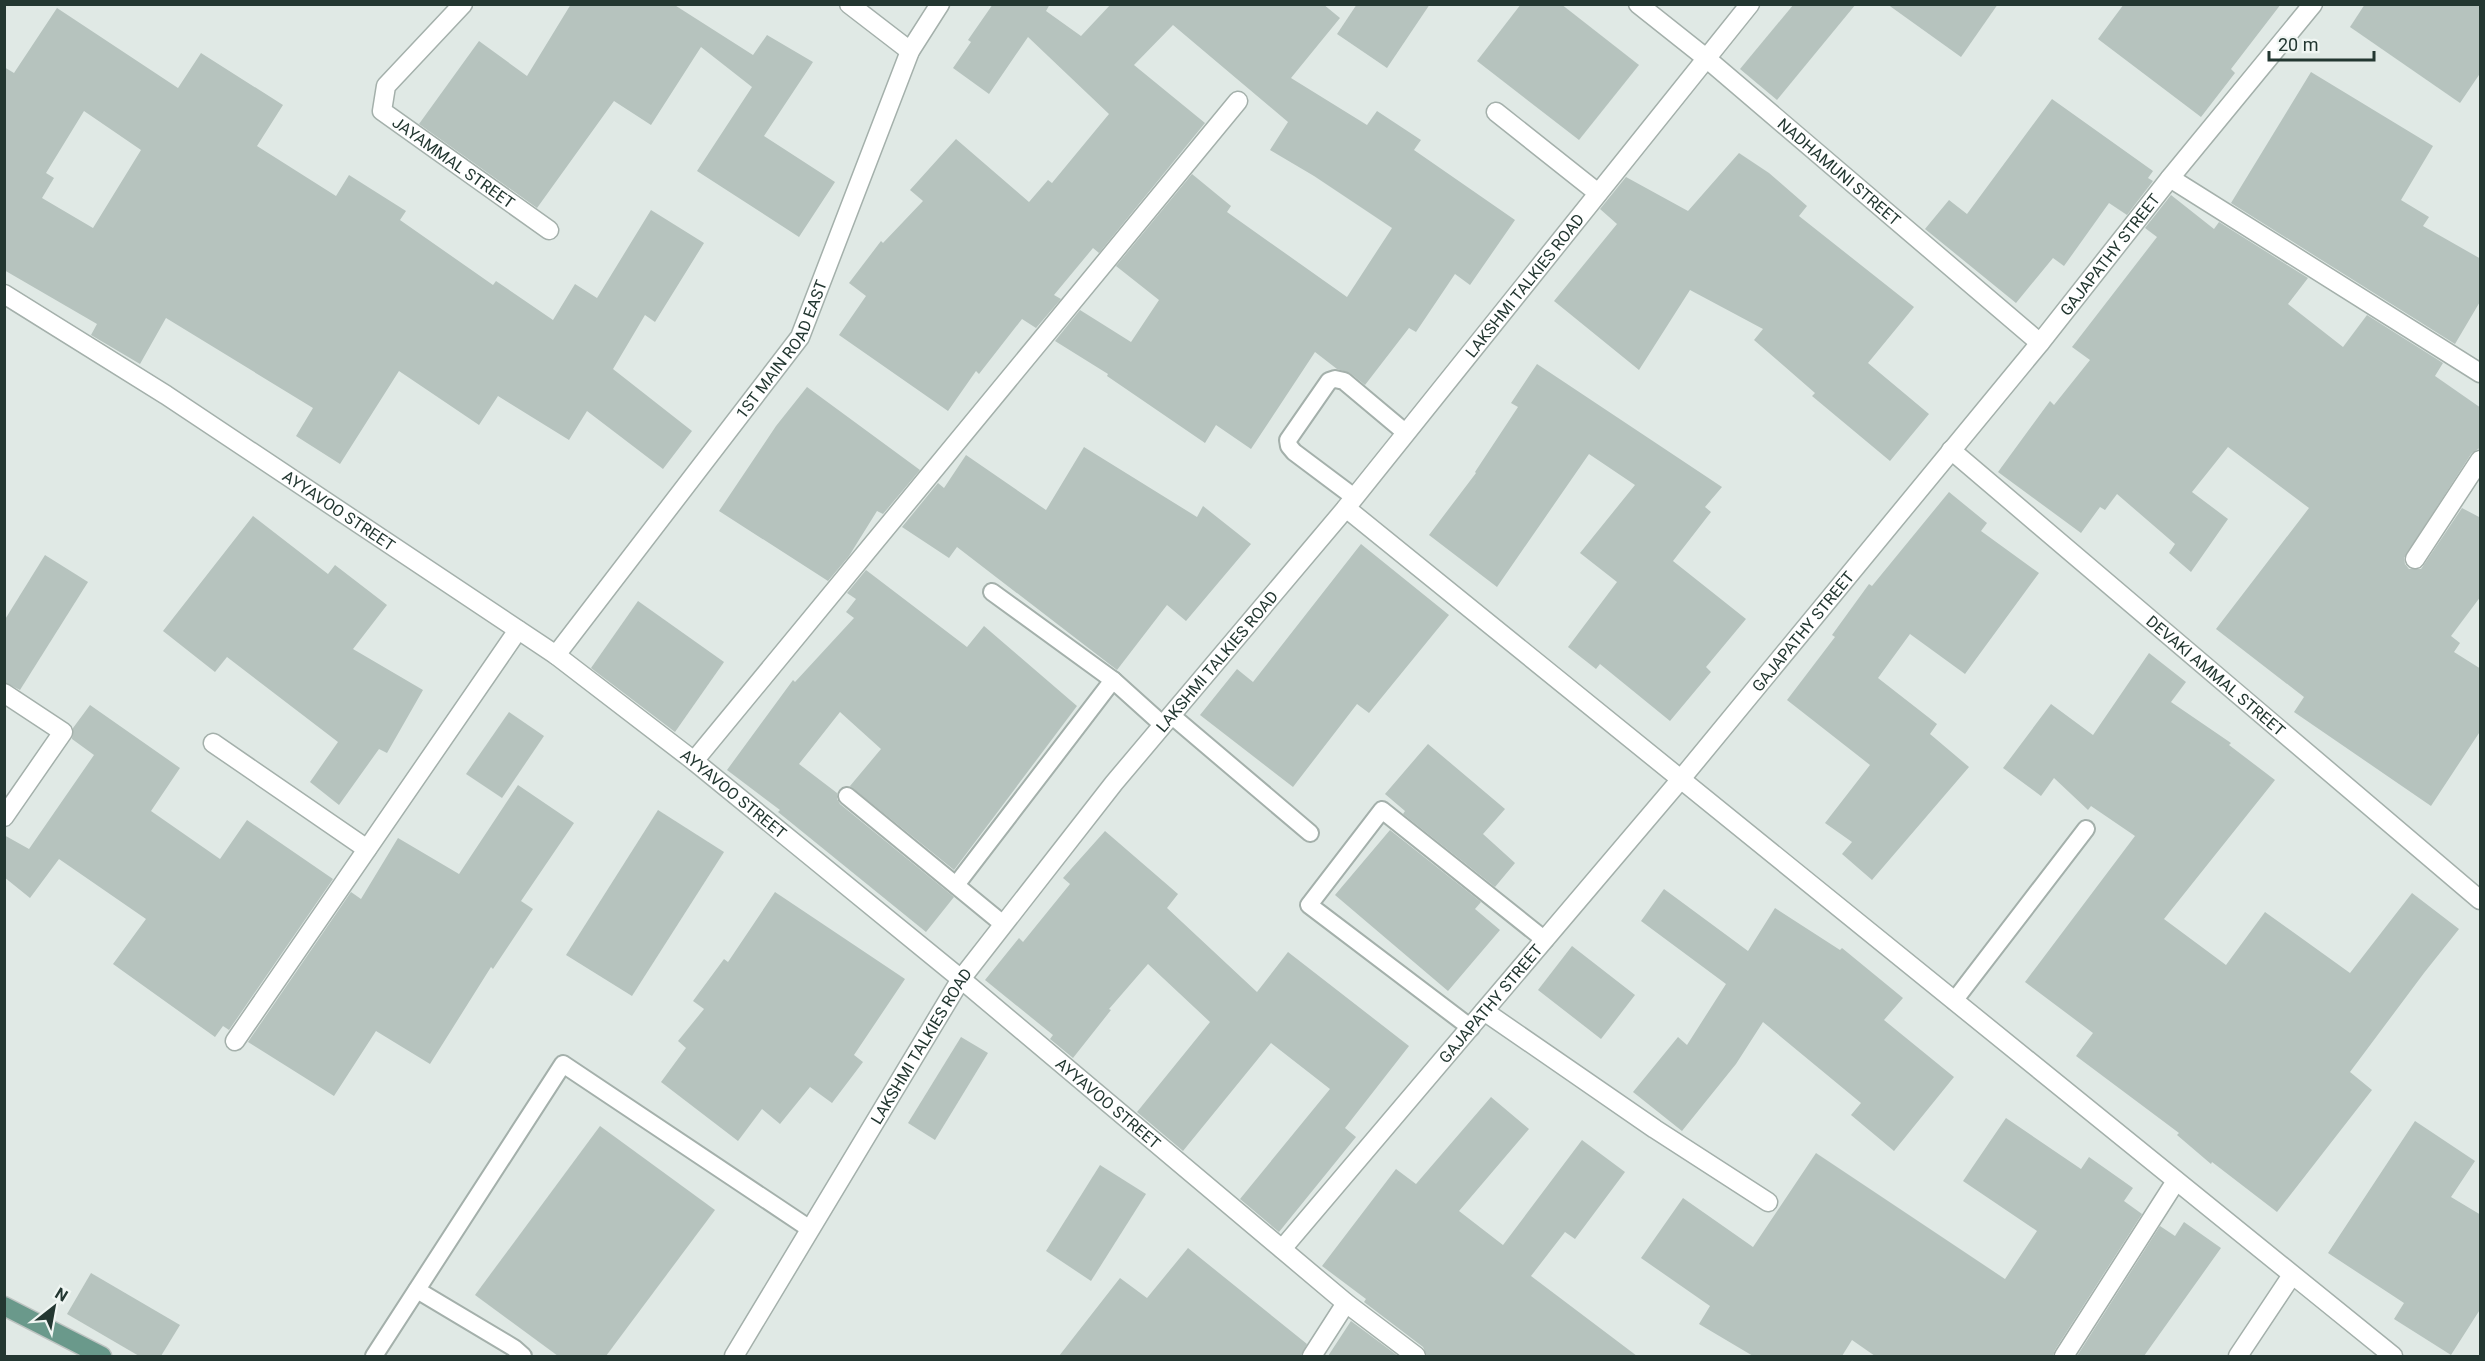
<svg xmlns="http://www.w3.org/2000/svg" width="2485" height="1361" font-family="Roboto,sans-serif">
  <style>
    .building { fill: #b6c3be; fill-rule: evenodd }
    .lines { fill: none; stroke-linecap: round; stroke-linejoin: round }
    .lane-casing { stroke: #a4b0ab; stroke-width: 20 }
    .street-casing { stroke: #a4b0ab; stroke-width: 21 }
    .primary-casing { stroke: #bdc3c1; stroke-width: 21 }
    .lane { stroke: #fff; stroke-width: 16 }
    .street { stroke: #fff; stroke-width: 18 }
    .primary { stroke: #6a998b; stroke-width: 18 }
    .labels { text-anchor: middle; stroke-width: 6; stroke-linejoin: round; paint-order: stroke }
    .street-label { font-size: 16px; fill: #233731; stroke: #f0f6f3 }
  </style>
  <rect width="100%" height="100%" fill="#e0e9e5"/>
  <g class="building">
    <path d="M 571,4 L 673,4 L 753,55 L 767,35 L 813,62 L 764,136 L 835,182 L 799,237 L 697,171 L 752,87 L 701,47 L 651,125 L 614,101 L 537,208 L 419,124 L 479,41 L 527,76 Z"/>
    <path d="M 993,4 L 1050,4 L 1046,11 L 1081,36 L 1111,4 L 1323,4 L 1340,18 L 1291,78 L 1367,125 L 1377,111 L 1421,140 L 1414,150 L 1515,220 L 1470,285 L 1455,274 L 1416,332 L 1409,328 L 1365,385 L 1350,373 L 1337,369 L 1315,352 L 1251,449 L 1216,425 L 1205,443 L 1107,376 L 1108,374 L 1055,341 L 1080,310 L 1131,342 L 1159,300 L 1116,266 L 1192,174 L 1231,206 L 1227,212 L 1347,297 L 1392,228 L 1314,176 L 1270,150 L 1288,122 L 1173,25 L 1134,65 L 1205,123 L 1099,253 L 1093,248 L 1054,295 L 1061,299 L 1036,328 L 1022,319 L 979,374 L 976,371 L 948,411 L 839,335 L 866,296 L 849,283 L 881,241 L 883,243 L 923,201 L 910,190 L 956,139 L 1029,202 L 1048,180 L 1052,183 L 1109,114 L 1028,37 L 989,94 L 953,68 L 971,42 L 968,40 Z"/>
    <path d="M 1357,4 L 1430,4 L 1387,68 L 1337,34 Z"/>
    <path d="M 1521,4 L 1561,4 L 1639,65 L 1579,140 L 1477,61 Z"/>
    <path d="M 1794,4 L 1856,4 L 1777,100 L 1740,69 Z"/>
    <path d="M 1887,4 L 1998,4 L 1961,57 Z"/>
    <path d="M 2124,4 L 2281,4 L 2231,69 L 2235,73 L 2201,117 L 2098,39 Z"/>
    <path d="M 2365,4 L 2481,4 L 2481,72 L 2460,103 L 2350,27 Z"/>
    <path d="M 57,8 L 178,88 L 201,53 L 283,105 L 257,146 L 336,196 L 349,175 L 406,211 L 400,220 L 493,285 L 496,281 L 553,320 L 575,284 L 597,298 L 651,210 L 704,243 L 655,322 L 645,315 L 613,369 L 692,431 L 663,469 L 587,411 L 569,440 L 498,396 L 479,425 L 399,371 L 340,464 L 296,436 L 313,408 L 166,318 L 140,364 L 91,335 L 97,324 L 4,270 L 4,67 L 14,73 ZM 84,111 L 141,150 L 93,228 L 42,198 L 54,178 L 46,173 Z"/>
    <path d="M 2311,72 L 2433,146 L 2401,200 L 2429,217 L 2423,226 L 2481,259 L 2481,300 L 2455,344 L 2231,203 Z"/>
    <path d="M 2052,99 L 2153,171 L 2148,178 L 2153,181 L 2127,215 L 2109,203 L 2064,266 L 2053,258 L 2016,303 L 1925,229 L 1949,200 L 1967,214 Z"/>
    <path d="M 1739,153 L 1769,173 L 1807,206 L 1799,216 L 1914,307 L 1868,363 L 1929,414 L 1890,461 L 1812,396 L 1815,393 L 1754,340 L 1763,329 L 1690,290 L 1639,370 L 1554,301 L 1617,224 L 1600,209 L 1626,177 L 1688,211 Z"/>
    <path d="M 2171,195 L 2214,229 L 2219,222 L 2308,278 L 2288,304 L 2343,347 L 2367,315 L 2443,363 L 2435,376 L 2481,408 L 2481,447 L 2471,454 L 2404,558 L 2405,564 L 2409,569 L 2421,569 L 2462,508 L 2481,518 L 2481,596 L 2451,636 L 2460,643 L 2454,652 L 2481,669 L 2481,730 L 2431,806 L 2294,712 L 2304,697 L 2216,629 L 2309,508 L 2228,447 L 2192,492 L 2228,519 L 2191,572 L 2169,553 L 2175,544 L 2117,494 L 2105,510 L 2100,507 L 2081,533 L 1998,472 L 2050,401 L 2054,405 L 2090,360 L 2072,347 L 2157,237 L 2145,228 Z"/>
    <path d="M 1537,364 L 1722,487 L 1705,507 L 1711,512 L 1673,561 L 1746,619 L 1706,667 L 1711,672 L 1670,721 L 1600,664 L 1596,669 L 1568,647 L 1617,582 L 1580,553 L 1635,485 L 1589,454 L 1497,587 L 1429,535 L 1476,473 L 1475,472 L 1518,407 L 1511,403 Z"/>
    <path d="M 807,387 L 920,470 L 883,514 L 877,511 L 849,556 L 828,581 L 719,511 L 776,426 Z"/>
    <path d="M 1084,447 L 1197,517 L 1203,506 L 1251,544 L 1186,621 L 1167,605 L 1117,670 L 957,547 L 949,558 L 902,527 L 938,483 L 944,488 L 966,455 L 1046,510 Z"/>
    <path d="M 1949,492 L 1987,523 L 1981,531 L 2039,573 L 1965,674 L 1910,634 L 1878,678 L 1937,724 L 1930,734 L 1969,767 L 1872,880 L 1842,854 L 1852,842 L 1825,823 L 1870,765 L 1787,700 L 1835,637 L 1832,635 L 1869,584 L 1872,586 Z"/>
    <path d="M 253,516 L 328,574 L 335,565 L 387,605 L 353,649 L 423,690 L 387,753 L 379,749 L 339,805 L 310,782 L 338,742 L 227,657 L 215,672 L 163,631 Z"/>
    <path d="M 1361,544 L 1449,615 L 1369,713 L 1357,704 L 1293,787 L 1200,715 L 1237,669 L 1253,682 Z"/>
    <path d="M 45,555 L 88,582 L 20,690 L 4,682 L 4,621 Z"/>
    <path d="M 866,570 L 967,647 L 984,626 L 1077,706 L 954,870 L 850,786 L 881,749 L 840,712 L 799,764 L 837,793 L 837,799 L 840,804 L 954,897 L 926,932 L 778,812 L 780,810 L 727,770 L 793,680 L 795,682 L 854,618 L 846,612 L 856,599 L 847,593 Z"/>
    <path d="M 638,601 L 724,662 L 675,732 L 591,668 Z"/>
    <path d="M 2149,653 L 2186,682 L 2171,702 L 2231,743 L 2229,745 L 2275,780 L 2164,919 L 2226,965 L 2265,912 L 2350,973 L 2412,893 L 2459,929 L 2424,973 L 2350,1072 L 2372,1090 L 2277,1212 L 2212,1162 L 2211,1164 L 2177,1135 L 2179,1133 L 2076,1056 L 2093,1033 L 2025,982 L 2135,836 L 2091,806 L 2088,810 L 2054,778 L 2041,796 L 2003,768 L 2051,704 L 2093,735 Z"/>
    <path d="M 90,705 L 180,768 L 151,811 L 220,859 L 247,820 L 333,879 L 229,1030 L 223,1026 L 215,1037 L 113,964 L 146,919 L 59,859 L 30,898 L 4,877 L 4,835 L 29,849 L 94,755 L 72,739 L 73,728 Z"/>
    <path d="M 509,712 L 544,736 L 502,798 L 466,774 Z"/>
    <path d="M 1428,744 L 1505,809 L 1483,834 L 1515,863 L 1495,887 L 1403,814 L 1405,811 L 1385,794 Z"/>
    <path d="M 518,785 L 574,823 L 521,901 L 533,909 L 493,969 L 491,967 L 430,1064 L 376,1031 L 334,1096 L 248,1042 L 351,892 L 361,899 L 398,838 L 459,874 Z"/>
    <path d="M 658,810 L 724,852 L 632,996 L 566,955 Z"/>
    <path d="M 1390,830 L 1481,902 L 1475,909 L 1500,930 L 1448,991 L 1335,895 Z"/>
    <path d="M 1105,831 L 1178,894 L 1167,908 L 1257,992 L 1288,952 L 1409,1046 L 1345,1128 L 1356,1137 L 1279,1232 L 1240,1199 L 1330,1089 L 1271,1043 L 1183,1151 L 1137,1112 L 1210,1022 L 1148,964 L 1109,1009 L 1111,1010 L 1073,1058 L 1050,1039 L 1053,1035 L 985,980 L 1019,938 L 1023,942 L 1070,884 L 1063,878 Z"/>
    <path d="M 1664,889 L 1748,951 L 1775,908 L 1840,950 L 1842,948 L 1903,998 L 1884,1020 L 1954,1077 L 1894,1151 L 1851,1115 L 1861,1103 L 1763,1022 L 1736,1064 L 1682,1131 L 1633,1092 L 1678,1037 L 1687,1045 L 1726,984 L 1641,921 Z"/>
    <path d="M 775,892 L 905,979 L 854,1055 L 863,1062 L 832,1103 L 810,1087 L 780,1124 L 762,1109 L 738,1141 L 661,1082 L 686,1048 L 678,1041 L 704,1009 L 693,1001 L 724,959 L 728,962 Z"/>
    <path d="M 1572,946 L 1635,995 L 1601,1039 L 1538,990 Z"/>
    <path d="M 961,1037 L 988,1053 L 935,1140 L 908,1123 Z"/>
    <path d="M 1491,1097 L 1529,1129 L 1459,1211 L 1503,1245 L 1582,1140 L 1625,1172 L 1575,1239 L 1565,1232 L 1531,1276 L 1637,1356 L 1427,1356 L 1423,1347 L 1364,1302 L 1366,1299 L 1322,1266 L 1396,1169 L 1416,1184 Z"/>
    <path d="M 2006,1118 L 2081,1169 L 2089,1157 L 2133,1188 L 2124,1201 L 2142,1214 L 2055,1350 L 2053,1356 L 1875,1356 L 1852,1340 L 1842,1356 L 1753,1356 L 1699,1324 L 1710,1306 L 1641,1258 L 1683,1198 L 1753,1247 L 1816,1153 L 2005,1279 L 2037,1231 L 1963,1181 Z"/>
    <path d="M 2415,1121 L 2475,1161 L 2451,1197 L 2481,1215 L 2481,1308 L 2451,1355 L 2394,1319 L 2404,1303 L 2328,1253 Z"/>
    <path d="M 600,1126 L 715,1210 L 606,1356 L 558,1356 L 475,1295 Z"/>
    <path d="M 1100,1165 L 1146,1194 L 1091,1281 L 1046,1251 Z"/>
    <path d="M 2184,1222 L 2221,1248 L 2144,1356 L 2077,1356 L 2160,1226 L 2175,1236 Z"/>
    <path d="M 1188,1248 L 1307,1344 L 1301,1356 L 1059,1356 L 1120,1278 L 1147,1298 Z"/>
    <path d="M 91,1273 L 180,1325 L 161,1356 L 139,1356 L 67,1314 Z"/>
    <path d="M 1351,1321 L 1398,1356 L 1328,1356 Z"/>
  </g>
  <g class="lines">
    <defs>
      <g id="lane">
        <path d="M 1354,497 L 1294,452 L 1289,446 L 1288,440 L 1329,381 L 1335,379 L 1344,381 L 1406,433"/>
        <path d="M 992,592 L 1113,680 L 1163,725"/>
        <path d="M 1171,715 L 1310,833"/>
        <path d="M 847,796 L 1003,924"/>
        <path d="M 956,885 L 1113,680"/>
        <path d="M 1954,1001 L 2086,829"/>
        <path d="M 1471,1028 L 1309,905 L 1382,810 L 1545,940"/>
        <path d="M 417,1290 L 514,1348 L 523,1356"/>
        <path d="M 374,1356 L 563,1064 L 810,1229"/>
      </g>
      <g id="street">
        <path id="s1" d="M 463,4 L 386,86 L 382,111 L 549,230"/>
        <path d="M 849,4 L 910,51"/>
        <path id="s2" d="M 1638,4 L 1706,58 L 2040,343"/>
        <path d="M 1496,112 L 1598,193"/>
        <path d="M 2170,178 L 2480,373"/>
        <path id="s3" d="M 4,294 L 166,395 L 556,655 L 694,761 L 961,979 L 1346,1303 L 1416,1356"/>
        <path id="s4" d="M 1951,450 L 2480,900"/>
        <path d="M 1346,508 L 2393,1356"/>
        <path d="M 2415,559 L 2480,460"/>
        <path id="s5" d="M 556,655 L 800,337 L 910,51 L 940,4"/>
        <path d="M 4,693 L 63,732 L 4,817"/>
        <path d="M 213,743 L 367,849"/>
        <path d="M 694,761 L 1238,101"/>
        <path d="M 1484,1011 L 1655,1129 L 1768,1202"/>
        <path d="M 235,1041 L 518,630"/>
        <path id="s6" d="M 1282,1249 L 1681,779 L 2040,343 L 2170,178 L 2313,4"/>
        <path id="s7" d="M 734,1356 L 961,979 L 1114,783 L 1346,508 L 1750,4"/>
        <path d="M 1312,1356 L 1346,1303"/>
        <path d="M 2064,1356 L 2176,1181"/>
        <path d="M 2238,1356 L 2292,1275"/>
      </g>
      <path id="primary" d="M 4,1306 L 102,1356"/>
    </defs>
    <use href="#lane" class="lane-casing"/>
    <use href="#street" class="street-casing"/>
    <use href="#primary" class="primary-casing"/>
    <use href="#lane" class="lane"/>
    <use href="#street" class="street"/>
    <use href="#primary" class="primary"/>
  </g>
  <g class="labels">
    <g class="street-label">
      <text dy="6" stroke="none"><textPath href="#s1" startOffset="226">JAYAMMAL STREET</textPath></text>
      <text dy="6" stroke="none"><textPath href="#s2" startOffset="262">NADHAMUNI STREET</textPath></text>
      <text dy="6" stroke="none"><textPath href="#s6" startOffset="1294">GAJAPATHY STREET</textPath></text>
      <text dy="6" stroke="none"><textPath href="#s7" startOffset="1334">LAKSHMI TALKIES ROAD</textPath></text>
      <text dy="6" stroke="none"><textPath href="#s5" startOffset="381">1ST MAIN ROAD EAST</textPath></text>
      <text dy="6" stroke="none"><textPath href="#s3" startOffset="399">AYYAVOO STREET</textPath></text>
      <text dy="6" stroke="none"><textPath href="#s6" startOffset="808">GAJAPATHY STREET</textPath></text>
      <text dy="6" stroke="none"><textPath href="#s7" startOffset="848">LAKSHMI TALKIES ROAD</textPath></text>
      <text dy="6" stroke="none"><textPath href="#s4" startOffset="348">DEVAKI AMMAL STREET</textPath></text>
      <text dy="6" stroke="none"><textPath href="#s3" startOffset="885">AYYAVOO STREET</textPath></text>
      <text dy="6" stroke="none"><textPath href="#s6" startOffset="322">GAJAPATHY STREET</textPath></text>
      <text dy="6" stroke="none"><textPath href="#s7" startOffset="362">LAKSHMI TALKIES ROAD</textPath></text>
      <text dy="6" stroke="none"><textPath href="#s3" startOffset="1371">AYYAVOO STREET</textPath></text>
    </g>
  </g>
  <rect width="2485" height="1361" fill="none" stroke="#233731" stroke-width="12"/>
  <g transform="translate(54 1307) rotate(31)" stroke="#f0f6f3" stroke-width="4.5" paint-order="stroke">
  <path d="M0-4.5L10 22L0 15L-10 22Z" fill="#233731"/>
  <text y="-9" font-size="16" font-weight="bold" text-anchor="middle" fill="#233731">N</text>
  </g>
  <path d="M2269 51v9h105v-9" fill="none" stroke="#233731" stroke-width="3"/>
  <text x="2278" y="51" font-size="18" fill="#233731" stroke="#f0f6f3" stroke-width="4.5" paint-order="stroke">20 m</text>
</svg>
